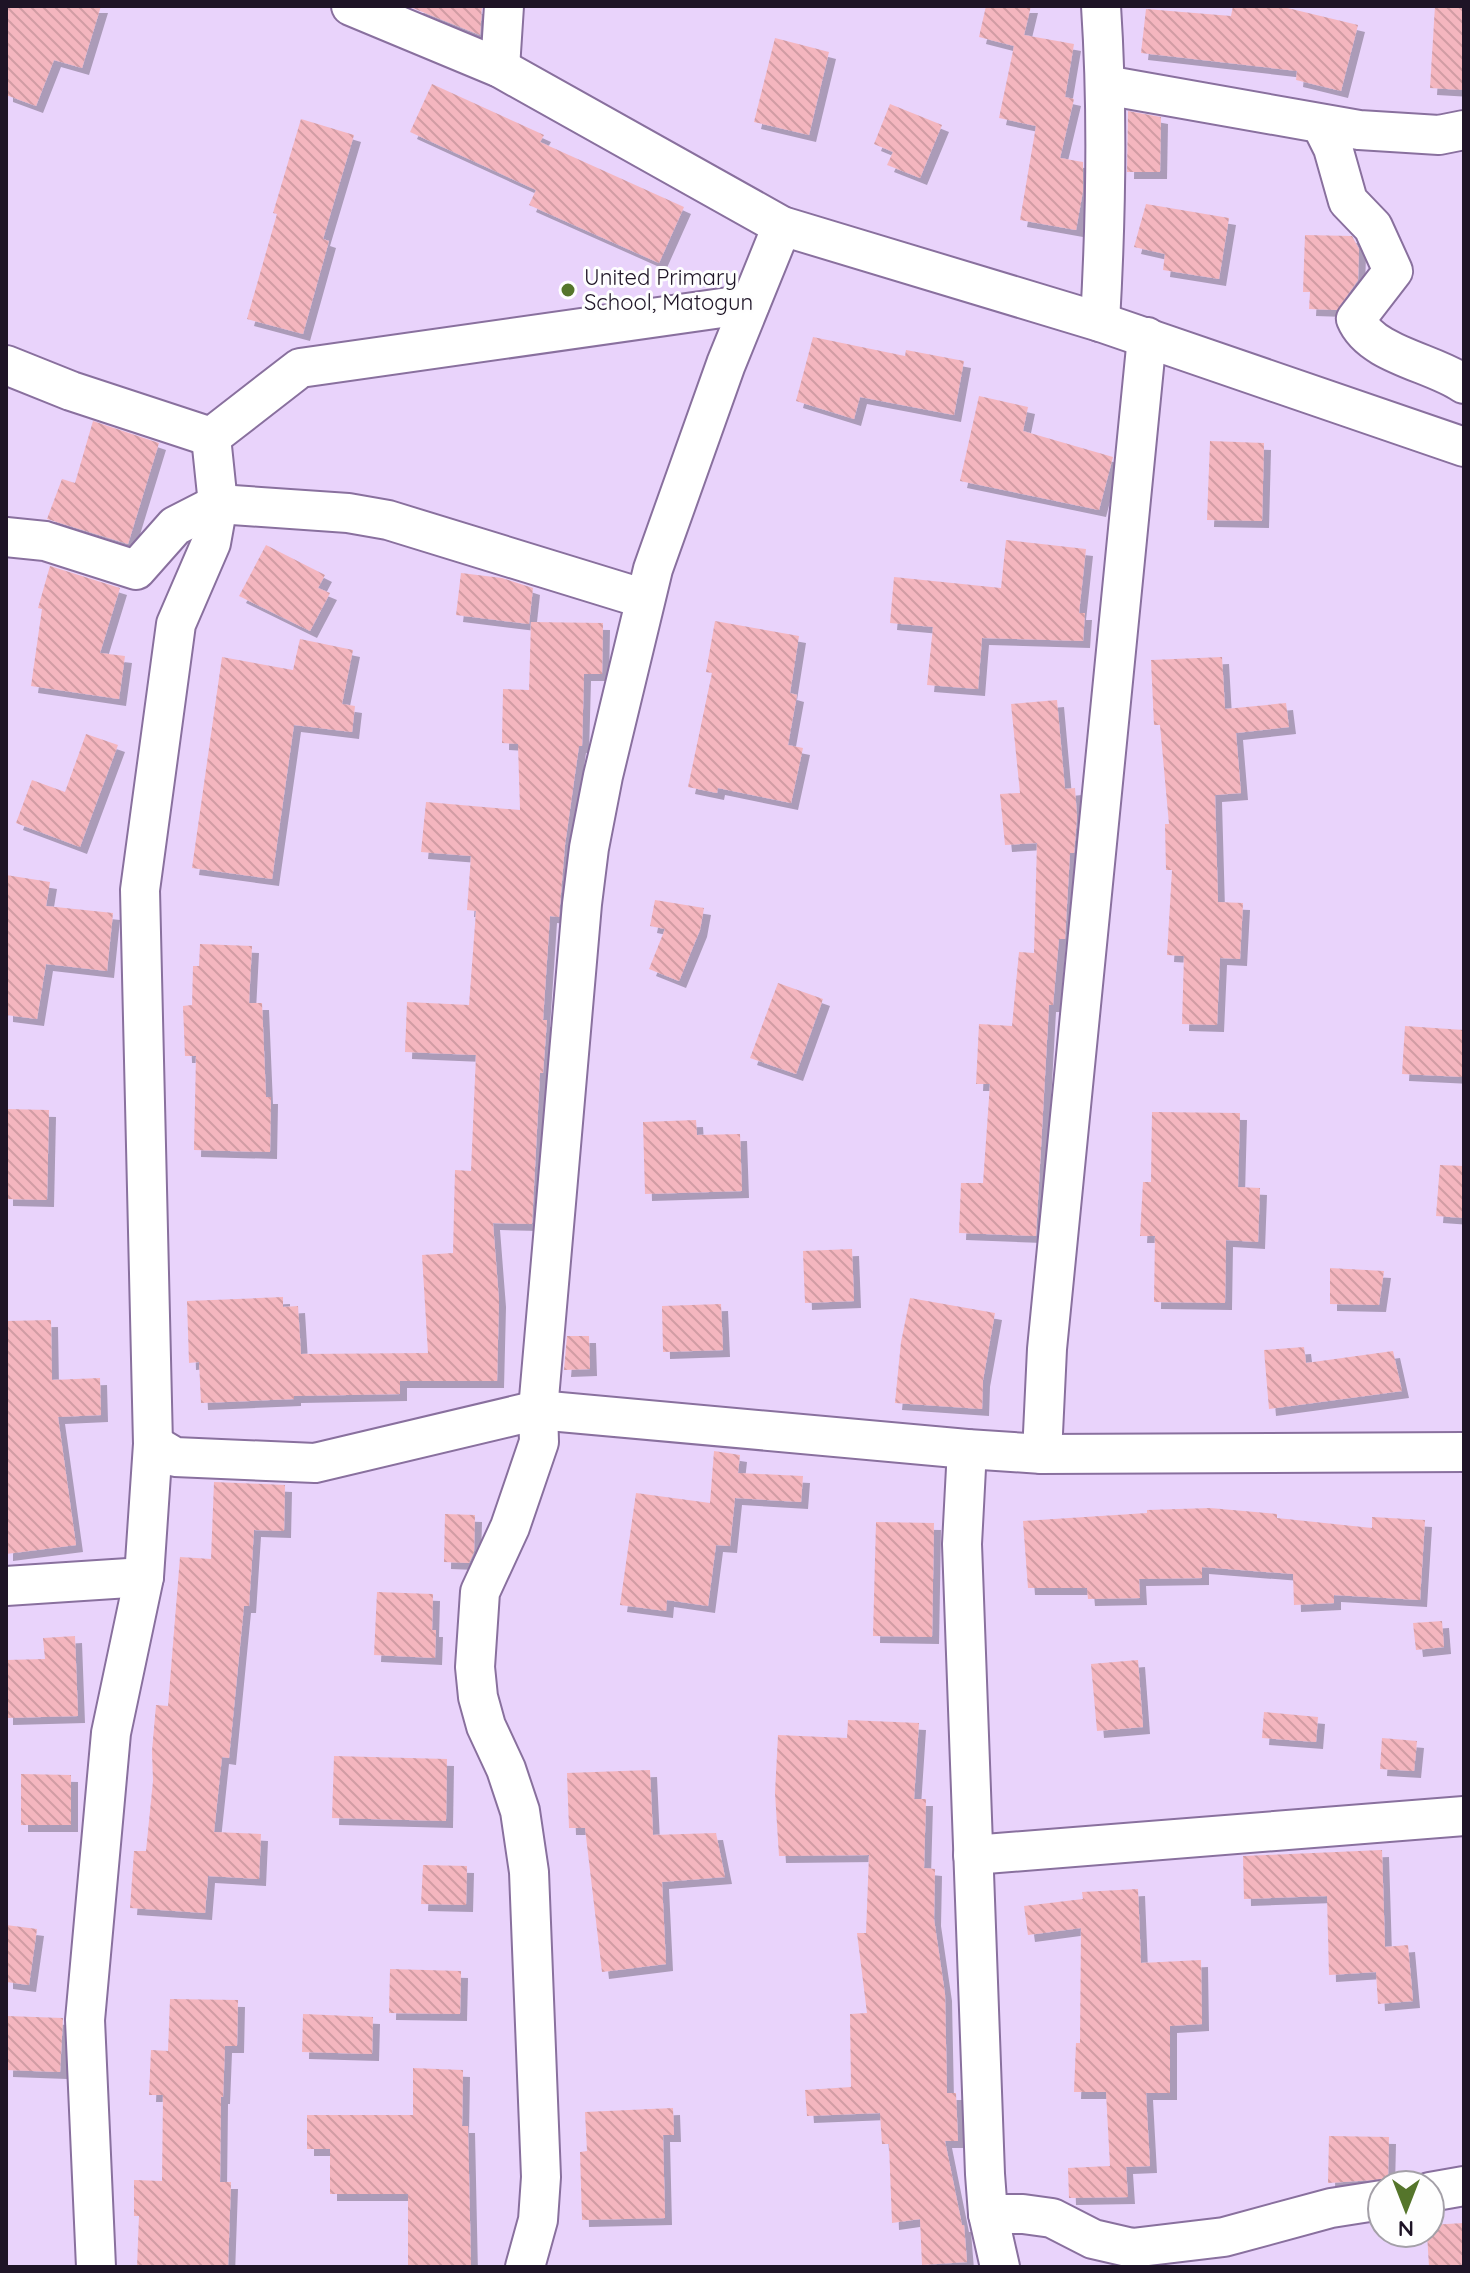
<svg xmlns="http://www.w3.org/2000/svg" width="1470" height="2273" font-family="Quicksand,sans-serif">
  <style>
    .building { fill: url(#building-back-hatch); filter: url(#shadow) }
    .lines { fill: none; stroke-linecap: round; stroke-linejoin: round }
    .street-casing { stroke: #89709e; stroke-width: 42 }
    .street { stroke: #fff; stroke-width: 38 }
    .poi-dot { fill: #55752b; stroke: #fefefe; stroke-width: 3 }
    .labels { text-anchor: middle; stroke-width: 6; stroke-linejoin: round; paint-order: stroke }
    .poi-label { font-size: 22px; fill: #1e1426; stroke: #fefefe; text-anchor: start }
  </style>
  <defs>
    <pattern id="building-back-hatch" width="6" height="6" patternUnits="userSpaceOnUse" patternTransform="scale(2)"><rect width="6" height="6" fill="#f4b6bf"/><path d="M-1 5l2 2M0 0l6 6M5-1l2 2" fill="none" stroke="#d19ca4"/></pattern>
    <filter id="shadow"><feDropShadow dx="7" dy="7" stdDeviation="0" flood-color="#0004"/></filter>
  </defs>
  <rect width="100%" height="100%" fill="#e9d3fb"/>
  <g class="building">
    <path d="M 6,6 L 101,6 L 82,68 L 54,60 L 36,106 L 6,95 Z"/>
    <path d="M 410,6 L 482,7 L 480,35 L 410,7 Z"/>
    <path d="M 986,6 L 1031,6 L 1024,35 L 1074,44 L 1065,97 L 1074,99 L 1060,158 L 1083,162 L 1083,191 L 1076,230 L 1020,220 L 1036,126 L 999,118 L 1014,46 L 979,37 Z"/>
    <path d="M 1233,6 L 1279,6 L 1358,25 L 1341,91 L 1296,80 L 1297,71 L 1141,53 L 1146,9 L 1231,16 Z"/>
    <path d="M 1435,6 L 1464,6 L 1464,90 L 1430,88 Z"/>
    <path d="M 775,38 L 829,52 L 809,135 L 754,122 Z"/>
    <path d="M 432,84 L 544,135 L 540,142 L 684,207 L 659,263 L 529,205 L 536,190 L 410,132 Z"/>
    <path d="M 890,104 L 942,125 L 920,178 L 887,165 L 893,152 L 874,144 Z"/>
    <path d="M 1128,111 L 1161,117 L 1160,172 L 1127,172 Z"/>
    <path d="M 301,119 L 354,135 L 323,239 L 329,241 L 303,334 L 247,319 L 277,214 L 273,213 Z"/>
    <path d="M 1146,204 L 1229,218 L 1219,279 L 1163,270 L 1165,254 L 1134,247 Z"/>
    <path d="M 1305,235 L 1352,236 L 1359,249 L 1358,280 L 1337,310 L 1309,309 L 1310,292 L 1303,292 Z"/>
    <path d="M 813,337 L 905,356 L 906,350 L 964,361 L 954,415 L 860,397 L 854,419 L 796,401 Z"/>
    <path d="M 979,396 L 1028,407 L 1023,431 L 1113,457 L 1099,510 L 960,481 Z"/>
    <path d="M 93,421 L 159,443 L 128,544 L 47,519 L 62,479 L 75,483 Z"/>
    <path d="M 1210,441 L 1264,443 L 1262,521 L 1207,520 Z"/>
    <path d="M 1006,540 L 1086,549 L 1079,613 L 1085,613 L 1083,641 L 982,638 L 978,689 L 927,685 L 933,627 L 890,623 L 894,577 L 1001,588 Z"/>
    <path d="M 266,545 L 325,575 L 318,588 L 330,593 L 310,631 L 239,596 Z"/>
    <path d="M 50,566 L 120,588 L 100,653 L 125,656 L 119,699 L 31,686 L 42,609 L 38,608 Z"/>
    <path d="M 461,573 L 502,578 L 533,588 L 529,624 L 456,615 Z"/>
    <path d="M 715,621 L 799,636 L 790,693 L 797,695 L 788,745 L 803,748 L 791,803 L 718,788 L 717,793 L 688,787 L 712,673 L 706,672 Z"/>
    <path d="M 531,622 L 603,623 L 602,674 L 584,674 L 582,746 L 579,746 L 565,845 L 559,917 L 550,916 L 543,1020 L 547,1020 L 543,1073 L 540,1073 L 532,1224 L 493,1223 L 499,1300 L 497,1381 L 400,1381 L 400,1394 L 294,1396 L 294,1399 L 201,1403 L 199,1362 L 189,1363 L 187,1301 L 283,1297 L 283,1307 L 298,1306 L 301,1354 L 428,1353 L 422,1255 L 453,1253 L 455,1170 L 471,1171 L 476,1055 L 405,1052 L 407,1002 L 469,1005 L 476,911 L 467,910 L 471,856 L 421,852 L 426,802 L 520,810 L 518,744 L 502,743 L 503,689 L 529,690 Z"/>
    <path d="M 300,639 L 353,650 L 342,704 L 355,706 L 352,732 L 294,725 L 272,879 L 192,868 L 222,657 L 293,670 Z"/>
    <path d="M 1222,657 L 1225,709 L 1286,703 L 1289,727 L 1236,733 L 1241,793 L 1215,795 L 1218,902 L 1243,903 L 1240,959 L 1220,958 L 1217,1025 L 1182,1024 L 1184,956 L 1167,955 L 1172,870 L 1166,870 L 1165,824 L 1169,824 L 1160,725 L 1154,725 L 1151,660 Z"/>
    <path d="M 1057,700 L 1065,789 L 1075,788 L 1077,817 L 1074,853 L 1070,853 L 1065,939 L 1059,939 L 1053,1005 L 1049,1005 L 1036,1236 L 959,1233 L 961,1183 L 983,1183 L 990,1084 L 976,1084 L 979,1024 L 1012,1026 L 1019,952 L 1034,953 L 1037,843 L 1005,845 L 1000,794 L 1020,793 L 1011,704 Z"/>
    <path d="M 86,734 L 118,745 L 80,847 L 16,823 L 32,780 L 65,792 Z"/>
    <path d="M 6,875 L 50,882 L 46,906 L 113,913 L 107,971 L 46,964 L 37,1019 L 6,1015 Z"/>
    <path d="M 655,900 L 704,908 L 700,930 L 679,981 L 649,969 L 665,929 L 650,926 Z"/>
    <path d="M 200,944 L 252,946 L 249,1003 L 262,1003 L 266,1097 L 271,1097 L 270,1152 L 194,1150 L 196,1056 L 185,1056 L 183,1006 L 192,1005 L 193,966 L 199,966 Z"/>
    <path d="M 778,983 L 823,999 L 796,1074 L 750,1058 Z"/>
    <path d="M 1405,1026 L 1464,1030 L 1464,1077 L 1402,1074 Z"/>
    <path d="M 6,1109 L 49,1110 L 47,1200 L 6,1199 Z"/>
    <path d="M 1152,1112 L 1240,1113 L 1238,1187 L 1260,1188 L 1258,1242 L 1226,1240 L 1225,1303 L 1154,1302 L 1155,1236 L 1140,1236 L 1143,1182 L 1151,1182 Z"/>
    <path d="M 696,1120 L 697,1135 L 740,1134 L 742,1191 L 645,1194 L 643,1122 Z"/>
    <path d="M 1440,1165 L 1464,1166 L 1464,1218 L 1436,1216 Z"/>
    <path d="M 852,1249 L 854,1301 L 805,1303 L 803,1251 Z"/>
    <path d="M 1330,1268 L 1384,1271 L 1379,1305 L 1330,1304 Z"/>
    <path d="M 910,1298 L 995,1313 L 983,1380 L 982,1409 L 895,1403 L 901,1342 Z"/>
    <path d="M 721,1304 L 723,1350 L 663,1352 L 662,1306 Z"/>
    <path d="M 51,1320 L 52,1380 L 100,1378 L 101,1415 L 58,1417 L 76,1545 L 6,1554 L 6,1321 Z"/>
    <path d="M 567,1336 L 589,1336 L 590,1369 L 564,1370 Z"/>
    <path d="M 1304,1347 L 1306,1363 L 1393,1351 L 1402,1391 L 1269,1409 L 1264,1350 Z"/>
    <path d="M 714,1451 L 740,1455 L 738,1473 L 803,1476 L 801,1502 L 735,1498 L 730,1546 L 716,1545 L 708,1606 L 667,1600 L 666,1611 L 620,1605 L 636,1493 L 710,1503 Z"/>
    <path d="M 214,1482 L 285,1485 L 284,1531 L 254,1530 L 249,1606 L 244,1606 L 229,1758 L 222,1757 L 214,1832 L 261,1834 L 259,1879 L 208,1876 L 205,1913 L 130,1908 L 134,1851 L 146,1851 L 153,1781 L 152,1751 L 156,1705 L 168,1706 L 180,1557 L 211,1559 Z"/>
    <path d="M 1210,1508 L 1277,1514 L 1277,1518 L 1372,1528 L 1372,1517 L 1425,1520 L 1420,1600 L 1334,1595 L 1334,1603 L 1294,1605 L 1293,1574 L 1202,1567 L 1202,1578 L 1139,1579 L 1140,1598 L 1088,1599 L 1087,1588 L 1028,1588 L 1023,1521 L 1147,1513 L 1147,1510 Z"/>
    <path d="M 445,1514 L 475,1515 L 474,1552 L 469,1563 L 444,1562 Z"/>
    <path d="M 876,1522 L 934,1523 L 932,1637 L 873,1636 Z"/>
    <path d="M 377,1592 L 433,1594 L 432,1630 L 436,1630 L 435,1658 L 374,1655 Z"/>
    <path d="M 1442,1621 L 1444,1647 L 1416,1650 L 1413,1623 Z"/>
    <path d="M 75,1636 L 78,1716 L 6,1718 L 6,1660 L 45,1659 L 43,1638 Z"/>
    <path d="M 1138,1660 L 1143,1727 L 1097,1731 L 1091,1664 Z"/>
    <path d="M 1264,1712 L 1318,1717 L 1316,1742 L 1262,1738 Z"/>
    <path d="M 848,1720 L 919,1723 L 914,1799 L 926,1799 L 924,1868 L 935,1869 L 934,1919 L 945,1994 L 947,2093 L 956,2093 L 958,2141 L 945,2141 L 962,2225 L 964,2225 L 967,2262 L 922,2265 L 920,2219 L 892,2223 L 889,2144 L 882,2144 L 880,2113 L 807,2116 L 805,2090 L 851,2087 L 850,2014 L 867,2013 L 857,1933 L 866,1933 L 869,1855 L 779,1856 L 775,1793 L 778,1735 L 847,1738 Z"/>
    <path d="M 1382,1738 L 1417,1741 L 1414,1771 L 1380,1769 Z"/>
    <path d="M 334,1756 L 447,1759 L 446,1821 L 332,1818 Z"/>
    <path d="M 650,1770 L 653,1835 L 716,1833 L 725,1877 L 662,1882 L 666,1964 L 602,1972 L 585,1828 L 569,1828 L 567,1773 Z"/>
    <path d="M 21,1774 L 71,1775 L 71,1825 L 21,1825 Z"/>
    <path d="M 1382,1850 L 1385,1947 L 1408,1945 L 1413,2001 L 1378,2004 L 1376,1972 L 1329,1975 L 1327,1896 L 1244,1899 L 1243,1856 Z"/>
    <path d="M 423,1865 L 467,1866 L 466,1905 L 421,1904 Z"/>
    <path d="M 1138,1889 L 1141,1963 L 1201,1960 L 1202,2024 L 1170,2026 L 1170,2093 L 1146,2093 L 1150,2166 L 1126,2167 L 1128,2197 L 1069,2198 L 1068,2168 L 1110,2166 L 1106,2092 L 1074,2092 L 1076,2043 L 1080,2043 L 1081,1928 L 1028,1935 L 1024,1906 L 1083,1899 L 1082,1892 Z"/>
    <path d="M 6,1925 L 37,1929 L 29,1985 L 6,1982 Z"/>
    <path d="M 390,1969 L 461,1971 L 460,2014 L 389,2013 Z"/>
    <path d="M 170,1999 L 238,2000 L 237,2046 L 225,2046 L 223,2097 L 221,2097 L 220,2182 L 231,2182 L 228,2267 L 137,2267 L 139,2216 L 134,2216 L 134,2180 L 162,2181 L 163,2095 L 149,2095 L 151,2050 L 168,2051 Z"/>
    <path d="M 303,2014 L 373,2017 L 372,2054 L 302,2052 Z"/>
    <path d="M 7,2016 L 63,2018 L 60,2072 L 6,2070 Z"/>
    <path d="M 413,2068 L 463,2070 L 462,2126 L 468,2126 L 471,2267 L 408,2267 L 408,2194 L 330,2194 L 330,2149 L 307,2149 L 307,2115 L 413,2115 Z"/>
    <path d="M 673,2108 L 674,2135 L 663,2135 L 665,2218 L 582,2220 L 580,2152 L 587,2151 L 585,2112 Z"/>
    <path d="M 1329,2136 L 1389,2137 L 1388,2179 L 1328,2183 Z"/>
    <path d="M 1464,2223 L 1464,2267 L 1429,2267 L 1427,2233 L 1430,2233 L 1430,2225 Z"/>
  </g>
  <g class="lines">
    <defs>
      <g id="street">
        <path d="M 351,6 L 500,68 L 782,226 L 1100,322 L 1464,447"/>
        <path d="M 500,68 L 504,6"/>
        <path d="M 1105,85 L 1359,130 L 1439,135 L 1464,130"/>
        <path d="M 1321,124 L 1333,148 L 1348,201 L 1373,227 L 1393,271 L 1356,319 C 1371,355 1432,362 1464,384"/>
        <path d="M 1100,322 C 1106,217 1108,111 1101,6"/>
        <path d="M 6,365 L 71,391 L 211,437"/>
        <path d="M 6,537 L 45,541 L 136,570 L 175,526 L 218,504 L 348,513 L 388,520 L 645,599"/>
        <path d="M 153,1444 L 175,1457 L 315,1463 L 538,1410 L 967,1449 L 1042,1454 L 1464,1452"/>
        <path d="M 967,1449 L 962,1544 L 985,2174 L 988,2214 L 1000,2267"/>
        <path d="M 1042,1454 L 1047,1349 L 1147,337"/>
        <path d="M 6,1586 L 144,1577"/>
        <path d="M 973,1855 L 1464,1816"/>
        <path d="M 1430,2192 L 1464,2186"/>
        <path d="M 988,2214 L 1023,2214 L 1052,2218 L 1093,2239 L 1132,2248 L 1224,2237 L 1331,2208 L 1382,2200"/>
        <path d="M 96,2267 L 85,2020 L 111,1733 L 144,1577 L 153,1444 L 140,890 L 176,624 L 211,543 L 218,504 L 211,437 L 300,368 L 750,304"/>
        <path d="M 525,2267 L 538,2220 L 541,2177 L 529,1872 L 520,1811 L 506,1769 L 486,1726 L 478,1697 L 475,1667 L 480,1592 L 510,1527 L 539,1442 L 538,1410 L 582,904 L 589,848 L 603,776 L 653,569 L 726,364 L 782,226"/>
      </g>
    </defs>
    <use href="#street" class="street-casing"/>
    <use href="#street" class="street"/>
  </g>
  <circle class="poi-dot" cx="568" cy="290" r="8"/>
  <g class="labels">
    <g class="poi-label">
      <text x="584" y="285">United Primary<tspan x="584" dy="25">School, Matogun</tspan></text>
    </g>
  </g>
  <rect width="1470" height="2273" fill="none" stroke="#1e1426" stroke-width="16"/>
  <g transform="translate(1406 2209) rotate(180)"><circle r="38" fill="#fefefe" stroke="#a4a0a8" stroke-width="2"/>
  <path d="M0-6L14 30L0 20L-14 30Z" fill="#55752b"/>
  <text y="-12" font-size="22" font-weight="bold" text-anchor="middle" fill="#1e1426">N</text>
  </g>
</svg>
